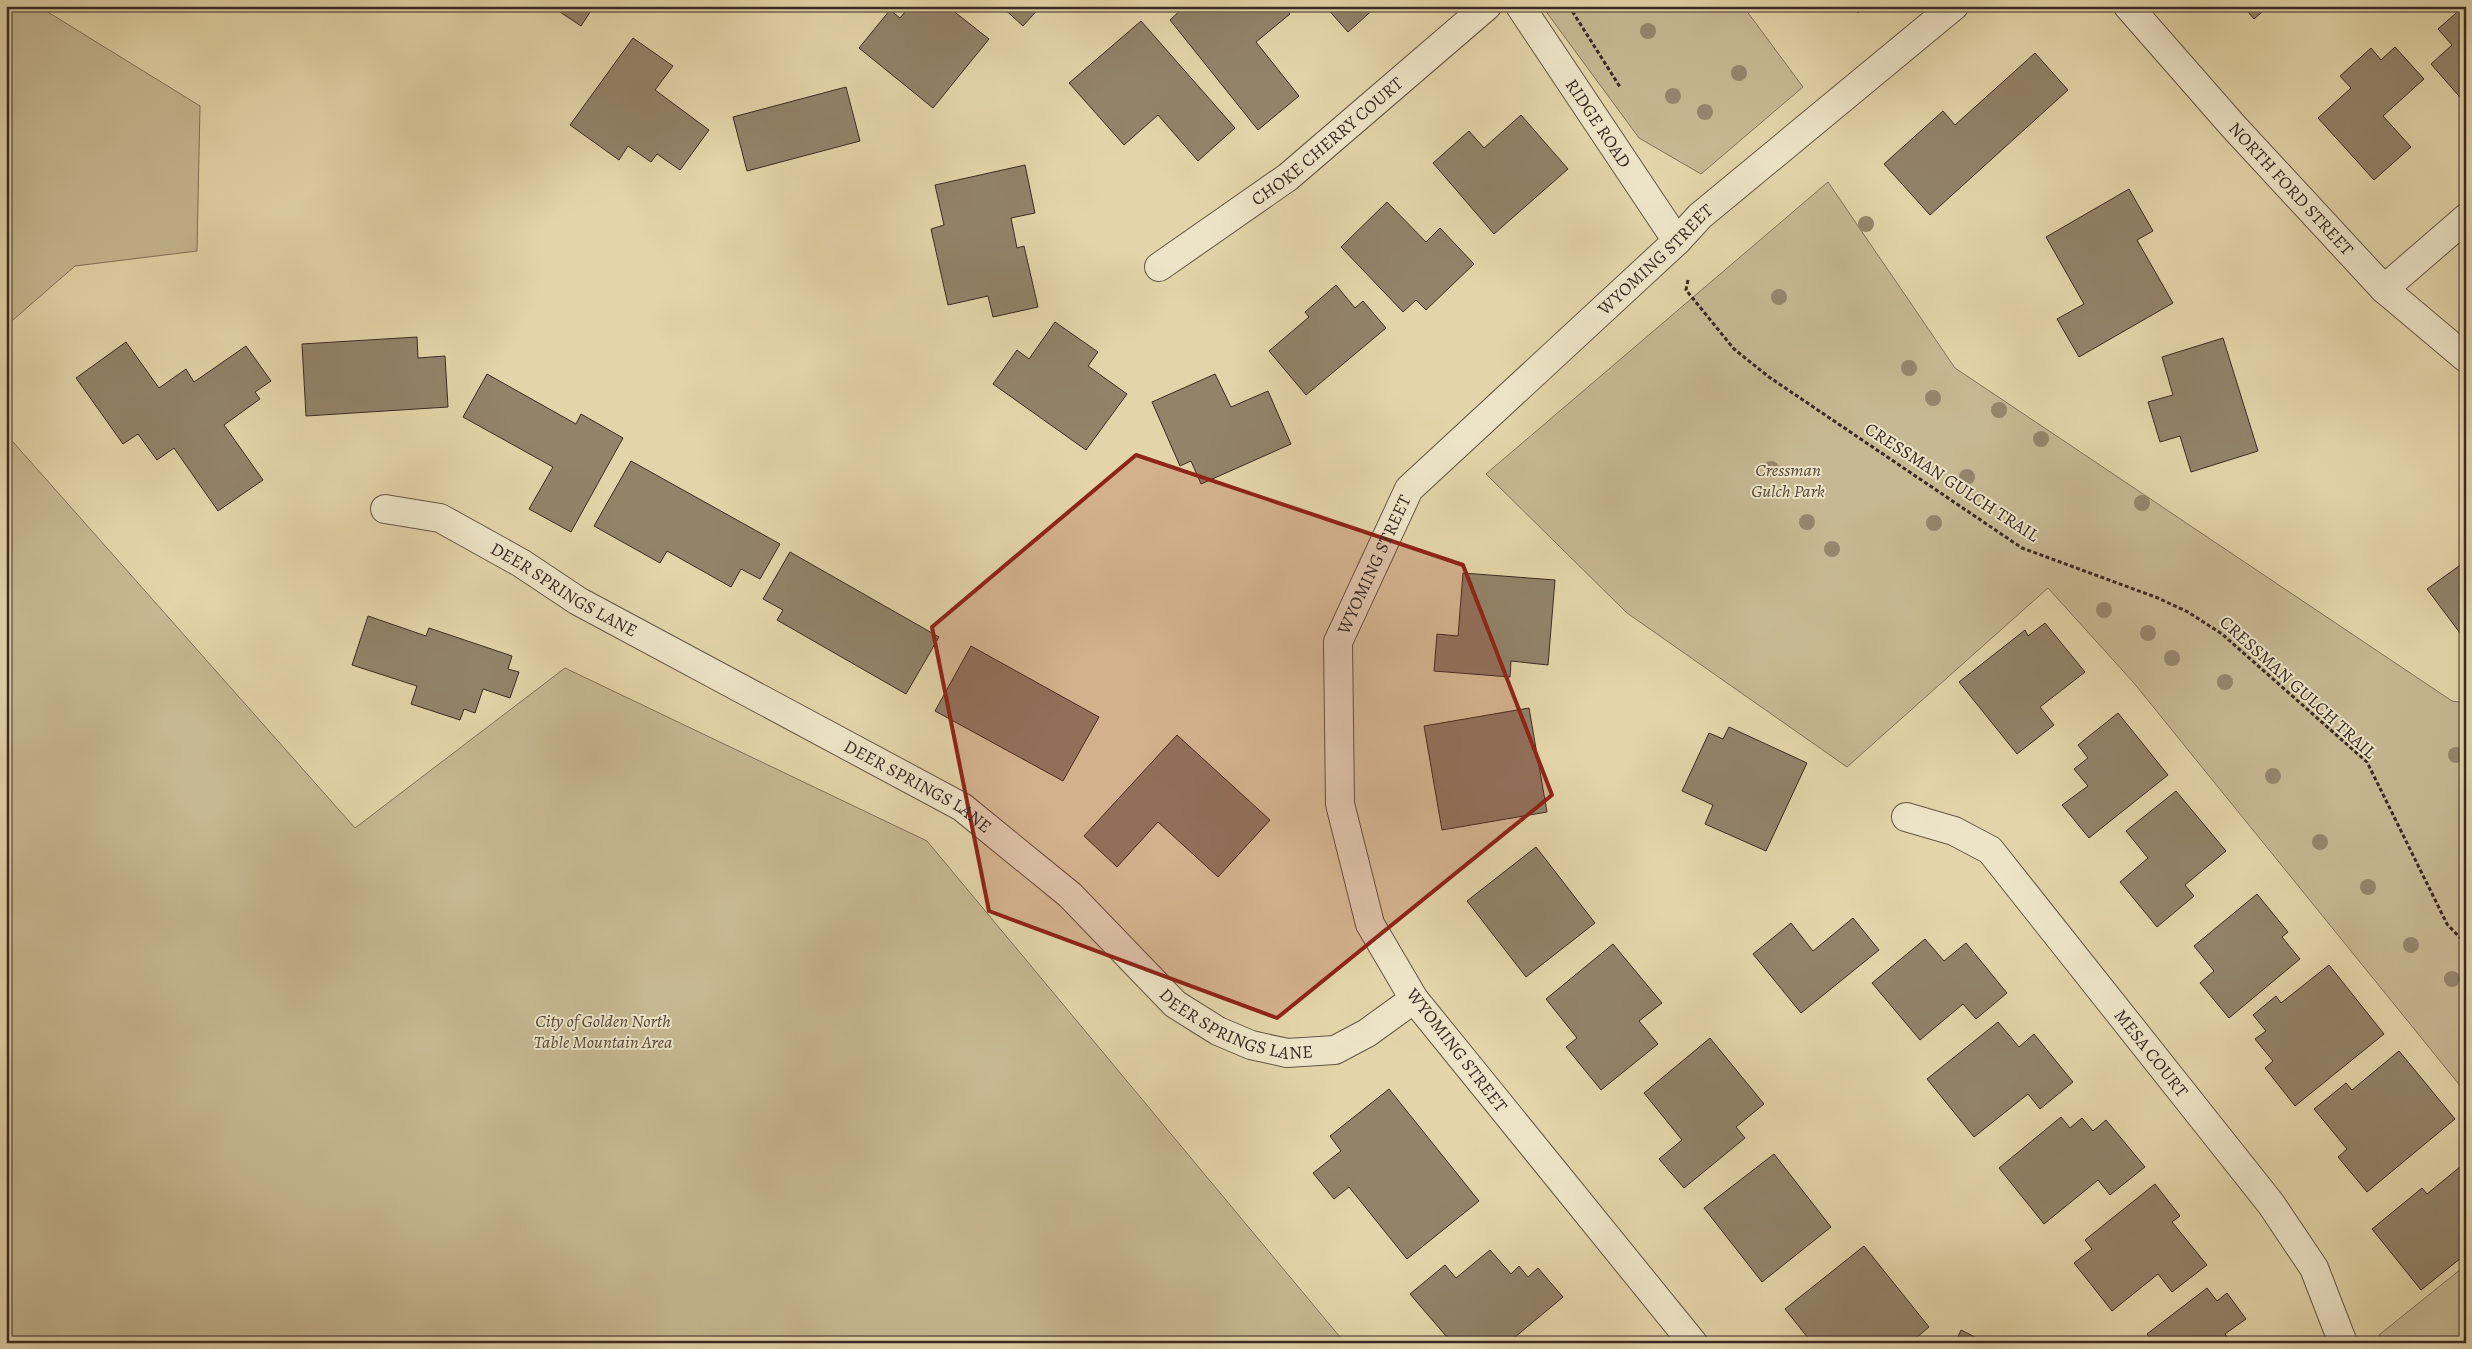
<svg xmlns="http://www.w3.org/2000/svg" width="2472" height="1349" font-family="Alegreya,serif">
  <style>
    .green { fill: #c6b892; stroke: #80715b }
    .building { fill: #928369; stroke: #3a2a24 }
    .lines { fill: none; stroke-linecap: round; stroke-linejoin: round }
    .minor-casing { stroke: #645545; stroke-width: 30 }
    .tertiary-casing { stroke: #645545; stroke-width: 30 }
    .path { stroke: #3a2a24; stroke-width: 3; stroke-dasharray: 4 2.5; stroke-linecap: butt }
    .minor { stroke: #ede4c7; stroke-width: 28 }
    .tertiary { stroke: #ede4c7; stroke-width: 28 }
    .tree { fill: #95866c }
    .marked { fill: #8f2418; fill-opacity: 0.2; stroke: #8f2418; stroke-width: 4; stroke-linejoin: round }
    .labels { text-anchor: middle; stroke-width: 4; stroke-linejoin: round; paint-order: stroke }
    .street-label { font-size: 18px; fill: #3a2a24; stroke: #ede4c7 }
    .park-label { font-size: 18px; font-style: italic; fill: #56463a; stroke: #ede4c7 }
  </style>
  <rect width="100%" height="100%" fill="#e3d5a9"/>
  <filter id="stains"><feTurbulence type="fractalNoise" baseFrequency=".004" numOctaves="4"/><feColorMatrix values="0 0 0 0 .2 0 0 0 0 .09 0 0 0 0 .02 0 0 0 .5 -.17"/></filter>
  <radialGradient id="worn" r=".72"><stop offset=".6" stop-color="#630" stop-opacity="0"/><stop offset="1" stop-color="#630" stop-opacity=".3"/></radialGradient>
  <g class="green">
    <path d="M 6,6 L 38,6 L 200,106 L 197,251 L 75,266 L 6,326 Z"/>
    <path d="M 1542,6 L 1743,6 L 1803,87 L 1701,174 L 1639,138 Z"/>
    <path d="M 1828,182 L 1955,368 L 2452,701 L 2466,703 L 2466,1093 L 2133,682 L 2048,588 L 1847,767 L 1627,613 L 1486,474 Z"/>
    <path d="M 6,434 L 355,828 L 565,668 L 927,841 L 1345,1343 L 6,1343 Z"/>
    <path d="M 2466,1265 L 2466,1343 L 2381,1343 L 2379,1335 Z"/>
  </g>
  <g class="building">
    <path d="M 551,6 L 594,6 L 581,26 Z"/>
    <path d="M 910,6 L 947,6 L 989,39 L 933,108 L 859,48 L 890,10 L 900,18 Z"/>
    <path d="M 1001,6 L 1041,6 L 1023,26 Z"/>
    <path d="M 1185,6 L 1284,6 L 1290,14 L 1256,42 L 1299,96 L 1258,130 L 1170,20 Z"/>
    <path d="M 1325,6 L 1377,6 L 1348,32 Z"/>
    <path d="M 1852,6 L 1865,6 L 1858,13 Z"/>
    <path d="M 2243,6 L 2269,6 L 2254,19 Z"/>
    <path d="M 2464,6 L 2466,6 L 2465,103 L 2431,64 L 2452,45 L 2438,29 Z"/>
    <path d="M 1141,21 L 1235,128 L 1198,161 L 1158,115 L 1124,145 L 1069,83 Z"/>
    <path d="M 633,38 L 673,66 L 655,90 L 709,130 L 680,170 L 657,154 L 651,162 L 628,146 L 619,160 L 570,125 Z"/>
    <path d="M 2395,47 L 2424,79 L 2383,116 L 2411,147 L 2374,180 L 2318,118 L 2351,88 L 2340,76 L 2371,48 L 2381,60 Z"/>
    <path d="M 2035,53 L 2068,90 L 1930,215 L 1884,164 L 1943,111 L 1955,125 Z"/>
    <path d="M 846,87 L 860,141 L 747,171 L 733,117 Z"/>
    <path d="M 1521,115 L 1568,169 L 1494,234 L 1433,163 L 1469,131 L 1484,148 Z"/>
    <path d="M 1025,165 L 1035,213 L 1011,218 L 1017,248 L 1024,246 L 1038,307 L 993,317 L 988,296 L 948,305 L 931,229 L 944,225 L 935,185 Z"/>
    <path d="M 2129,189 L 2153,231 L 2137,240 L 2173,303 L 2079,357 L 2057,319 L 2084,304 L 2046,237 Z"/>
    <path d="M 1387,202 L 1426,242 L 1440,228 L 1474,264 L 1426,310 L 1416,300 L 1403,312 L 1341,247 Z"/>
    <path d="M 1336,285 L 1355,308 L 1363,301 L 1386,328 L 1306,395 L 1269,351 L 1309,317 L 1305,312 Z"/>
    <path d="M 1055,322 L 1098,352 L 1088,366 L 1127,394 L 1086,450 L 993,384 L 1017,350 L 1029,359 Z"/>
    <path d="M 417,337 L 418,358 L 445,356 L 448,407 L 306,416 L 302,344 Z"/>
    <path d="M 2223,338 L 2258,451 L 2191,472 L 2180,436 L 2160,442 L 2148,402 L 2173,395 L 2162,357 Z"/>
    <path d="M 126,342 L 159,388 L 186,369 L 194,382 L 246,346 L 271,381 L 255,392 L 260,399 L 224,425 L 263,480 L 218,511 L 174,448 L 157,460 L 138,434 L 123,444 L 76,378 Z"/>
    <path d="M 487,374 L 576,424 L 581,414 L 623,438 L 571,532 L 529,509 L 553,467 L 463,417 Z"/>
    <path d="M 1215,374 L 1231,407 L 1268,391 L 1291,444 L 1201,484 L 1191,461 L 1180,466 L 1152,402 Z"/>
    <path d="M 631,461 L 780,544 L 760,579 L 741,569 L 731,587 L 667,551 L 660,563 L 594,526 Z"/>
    <path d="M 790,552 L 939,637 L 906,694 L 777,620 L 783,610 L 763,599 Z"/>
    <path d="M 2466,561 L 2466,641 L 2427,589 Z"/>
    <path d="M 1463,573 L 1555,580 L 1548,665 L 1511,661 L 1510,677 L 1434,671 L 1437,634 L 1458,636 Z"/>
    <path d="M 368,616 L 426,636 L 429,628 L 512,656 L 508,669 L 519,672 L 510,698 L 483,689 L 475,713 L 464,709 L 460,720 L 411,704 L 417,686 L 352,665 Z"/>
    <path d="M 2045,623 L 2085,672 L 2040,707 L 2054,725 L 2017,754 L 1959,682 L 2025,630 L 2028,636 Z"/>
    <path d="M 971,646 L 1099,717 L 1063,781 L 935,711 Z"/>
    <path d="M 1529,708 L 1547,812 L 1442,830 L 1424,726 Z"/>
    <path d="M 2118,713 L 2168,775 L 2089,838 L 2062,805 L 2088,786 L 2074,769 L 2088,758 L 2078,745 Z"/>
    <path d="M 1729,727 L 1807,763 L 1766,851 L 1705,824 L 1713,805 L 1682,791 L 1709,733 L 1723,739 Z"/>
    <path d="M 1177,735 L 1270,820 L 1218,877 L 1158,822 L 1117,867 L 1084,836 Z"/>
    <path d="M 2176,791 L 2226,851 L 2185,885 L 2194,896 L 2157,927 L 2120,882 L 2148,858 L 2126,831 Z"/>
    <path d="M 1536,847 L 1595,923 L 1526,977 L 1467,901 Z"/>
    <path d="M 2257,894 L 2288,932 L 2282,937 L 2300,959 L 2229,1018 L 2200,983 L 2214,971 L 2194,946 Z"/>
    <path d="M 1853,918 L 1879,950 L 1801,1013 L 1753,954 L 1791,923 L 1813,951 Z"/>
    <path d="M 1925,939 L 1944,961 L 1966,943 L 2007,993 L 1976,1019 L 1963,1004 L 1920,1040 L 1872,983 Z"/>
    <path d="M 1613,944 L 1662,1003 L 1639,1021 L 1658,1044 L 1601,1090 L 1566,1047 L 1577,1038 L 1546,999 Z"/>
    <path d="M 2329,965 L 2384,1034 L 2295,1106 L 2265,1068 L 2273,1061 L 2255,1039 L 2266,1031 L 2253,1015 L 2276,996 L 2281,1003 Z"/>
    <path d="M 1998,1022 L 2019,1047 L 2034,1034 L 2073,1082 L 2040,1109 L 2028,1094 L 1974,1137 L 1927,1079 Z"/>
    <path d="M 1710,1038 L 1764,1104 L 1736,1127 L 1745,1138 L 1684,1188 L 1659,1159 L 1682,1140 L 1644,1093 Z"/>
    <path d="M 2399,1051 L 2455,1119 L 2367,1192 L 2338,1157 L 2347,1149 L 2314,1109 L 2346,1083 L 2352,1090 Z"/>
    <path d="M 1389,1089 L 1479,1201 L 1407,1259 L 1349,1187 L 1334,1199 L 1313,1173 L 1341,1151 L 1330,1136 Z"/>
    <path d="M 2061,1117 L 2070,1128 L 2082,1118 L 2093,1131 L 2106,1120 L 2145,1167 L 2110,1195 L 2098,1180 L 2044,1224 L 1999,1168 Z"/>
    <path d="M 1774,1154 L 1831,1227 L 1762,1282 L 1704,1208 Z"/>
    <path d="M 2466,1162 L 2466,1254 L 2421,1290 L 2372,1229 L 2422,1188 L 2427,1194 Z"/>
    <path d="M 2155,1184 L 2180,1216 L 2172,1222 L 2207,1265 L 2172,1292 L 2158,1274 L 2112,1311 L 2074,1263 L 2092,1249 L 2085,1240 Z"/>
    <path d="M 1864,1246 L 1929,1327 L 1910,1343 L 1812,1343 L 1785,1309 Z"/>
    <path d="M 1490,1250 L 1511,1274 L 1519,1266 L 1528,1277 L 1538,1268 L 1563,1297 L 1508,1343 L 1452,1343 L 1410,1294 L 1445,1265 L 1456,1278 Z"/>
    <path d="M 2207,1288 L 2217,1301 L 2227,1293 L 2246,1319 L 2225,1334 L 2231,1343 L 2154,1343 L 2147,1334 Z"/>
    <path d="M 1961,1330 L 1987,1343 L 1955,1343 Z"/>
  </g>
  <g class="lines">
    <defs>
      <g id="minor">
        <path id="s1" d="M 1520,6 L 1677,241"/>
        <path id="s2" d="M 1159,267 L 1288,177 L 1487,6"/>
        <path d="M 2384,289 L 2466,218"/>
        <path id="s3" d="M 385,509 L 440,518 L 521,563 L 578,601 L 962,807 L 1070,895 L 1175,1004 L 1218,1031 L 1251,1045 L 1287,1053 L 1335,1050 L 1367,1033 L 1414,999"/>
        <path id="s4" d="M 1906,817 L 1954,831 L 1990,850 L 2271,1204 L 2314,1268 L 2343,1343"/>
        <path id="s5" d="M 1693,1343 L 1414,999 L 1370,924 L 1340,804 L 1338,642 L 1409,489 L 1677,241 L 1700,216 L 1954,6"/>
      </g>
      <g id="tertiary">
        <path id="s6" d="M 2128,6 L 2234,127 L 2384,289 L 2466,358"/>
      </g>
    </defs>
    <use href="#minor" class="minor-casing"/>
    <use href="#tertiary" class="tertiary-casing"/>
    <g class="path">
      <path d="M 1569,6 L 1620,87"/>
      <path d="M 1688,280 L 1686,290 L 1734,349 L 1769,377 L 2022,548 L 2158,598 L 2188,612 L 2222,634 L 2367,762 L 2447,924 L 2466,944"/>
    </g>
    <use href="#minor" class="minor"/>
    <use href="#tertiary" class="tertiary"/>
  </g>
  <g class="tree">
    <circle cx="1648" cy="31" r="8"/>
    <circle cx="1739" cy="73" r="8"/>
    <circle cx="1673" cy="96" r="8"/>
    <circle cx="1705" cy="112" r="8"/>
    <circle cx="1866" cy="224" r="8"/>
    <circle cx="1779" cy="297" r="8"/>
    <circle cx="1909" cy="368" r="8"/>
    <circle cx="1933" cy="398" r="8"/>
    <circle cx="1999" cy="410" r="8"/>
    <circle cx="2041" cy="439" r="8"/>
    <circle cx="1771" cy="469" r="8"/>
    <circle cx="1967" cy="477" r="8"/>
    <circle cx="2142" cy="503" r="8"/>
    <circle cx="1807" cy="522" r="8"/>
    <circle cx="1934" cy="523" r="8"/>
    <circle cx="1832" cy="549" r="8"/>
    <circle cx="2104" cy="610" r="8"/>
    <circle cx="2148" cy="633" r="8"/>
    <circle cx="2172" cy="658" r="8"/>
    <circle cx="2225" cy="682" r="8"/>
    <circle cx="2456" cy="755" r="8"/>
    <circle cx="2273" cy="776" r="8"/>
    <circle cx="2320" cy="842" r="8"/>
    <circle cx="2368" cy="887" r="8"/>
    <circle cx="2411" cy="945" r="8"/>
    <circle cx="2452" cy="979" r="8"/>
  </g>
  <path class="marked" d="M 1136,455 L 1463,565 L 1552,795 L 1277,1018 L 989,911 L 932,627 Z"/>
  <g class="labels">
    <g class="street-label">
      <text dy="6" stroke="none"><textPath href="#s1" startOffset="141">RIDGE ROAD</textPath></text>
      <text dy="6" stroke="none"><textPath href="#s2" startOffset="210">CHOKE CHERRY COURT</textPath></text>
      <text dy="6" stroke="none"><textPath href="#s6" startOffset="245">NORTH FORD STREET</textPath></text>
      <text dy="6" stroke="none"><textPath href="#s5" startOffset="1321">WYOMING STREET</textPath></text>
      <text transform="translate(1952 482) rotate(33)" y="6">CRESSMAN GULCH TRAIL</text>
      <text dy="6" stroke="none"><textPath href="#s5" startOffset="901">WYOMING STREET</textPath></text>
      <text dy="6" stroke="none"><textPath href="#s3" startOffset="199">DEER SPRINGS LANE</textPath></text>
      <text transform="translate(2298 687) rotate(42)" y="6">CRESSMAN GULCH TRAIL</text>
      <text dy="6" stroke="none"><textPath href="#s3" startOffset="604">DEER SPRINGS LANE</textPath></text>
      <text dy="6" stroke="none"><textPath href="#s3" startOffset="1009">DEER SPRINGS LANE</textPath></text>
      <text transform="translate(1457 1050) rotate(52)" y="6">WYOMING STREET</text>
      <text dy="6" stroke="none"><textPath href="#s4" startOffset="350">MESA COURT</textPath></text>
    </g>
    <g class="park-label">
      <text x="1788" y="476">Cressman<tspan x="1788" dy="21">Gulch Park</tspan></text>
      <text x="603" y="1027">City of Golden North<tspan x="603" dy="21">Table Mountain Area</tspan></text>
    </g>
  </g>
  <rect width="2472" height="1349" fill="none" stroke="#e3d5a9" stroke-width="25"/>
  <rect x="8" y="8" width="2457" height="1334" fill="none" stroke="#3a2a24" stroke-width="2.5"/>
  <rect x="12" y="12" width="2447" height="1324" fill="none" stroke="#3a2a24"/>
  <rect width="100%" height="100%" filter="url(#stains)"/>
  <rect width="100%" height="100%" fill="url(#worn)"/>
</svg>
